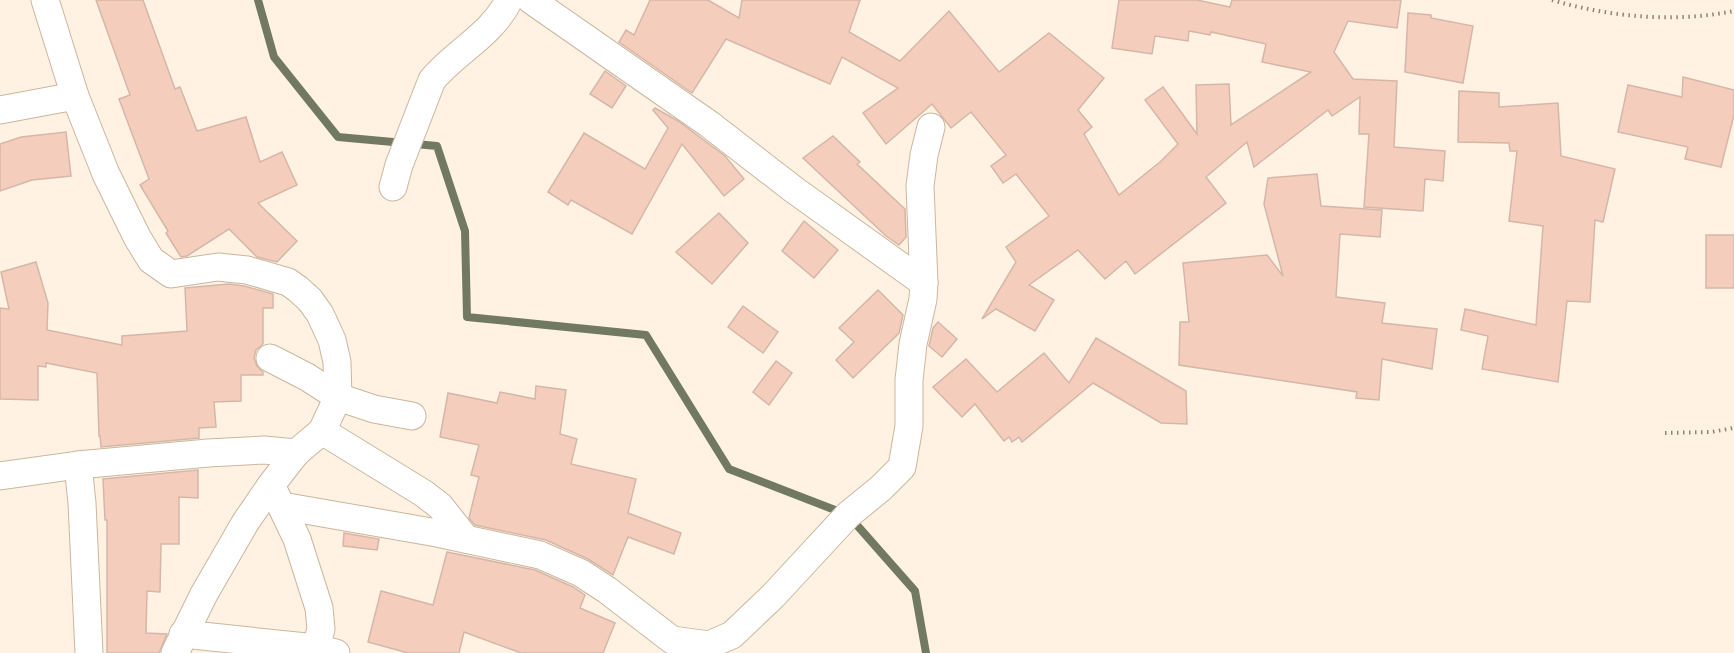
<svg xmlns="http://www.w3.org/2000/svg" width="1734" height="653" font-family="'Golos Text',sans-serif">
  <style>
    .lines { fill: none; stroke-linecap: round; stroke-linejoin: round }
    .stream { stroke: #717a61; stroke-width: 8 }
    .building { fill: #f5cdbc; stroke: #d5b7a9; stroke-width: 1.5 }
    .minor-casing { stroke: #cab69e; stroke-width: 29 }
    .path { stroke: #8e8478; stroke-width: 4; stroke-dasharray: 1.5 4.5; stroke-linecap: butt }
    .minor { stroke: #fff; stroke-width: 27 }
  </style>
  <rect width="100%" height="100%" fill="#fff2e3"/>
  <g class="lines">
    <path class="stream" d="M 258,0 L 274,57 L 338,137 L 437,146 L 465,231 L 467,317 L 646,335 L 729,469 L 848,515 L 915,591 L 926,653"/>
  </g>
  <g class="building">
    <path d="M 96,0 L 143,0 L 175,89 L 180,87 L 197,131 L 246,117 L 260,162 L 282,152 L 297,185 L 258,203 L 297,241 L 277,262 L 257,257 L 229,229 L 187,256 L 181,257 L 166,233 L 168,231 L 140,185 L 149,179 L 119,99 L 130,95 Z"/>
    <path d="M 650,0 L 708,0 L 739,18 L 742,0 L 860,0 L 849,32 L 900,61 L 949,11 L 999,72 L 1049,33 L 1104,78 L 1078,110 L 1092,127 L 1084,134 L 1119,195 L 1160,162 L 1178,144 L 1145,100 L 1163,87 L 1197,134 L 1196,85 L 1229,84 L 1231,125 L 1311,72 L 1262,62 L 1266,44 L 1211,32 L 1210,35 L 1189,31 L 1188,41 L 1155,36 L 1152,54 L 1112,48 L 1119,0 L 1197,0 L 1230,7 L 1232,0 L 1401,0 L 1397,28 L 1348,21 L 1334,52 L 1353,79 L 1397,81 L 1394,147 L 1445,151 L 1443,181 L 1425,179 L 1423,211 L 1364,207 L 1369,134 L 1359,134 L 1360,97 L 1332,116 L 1328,110 L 1254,167 L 1247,142 L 1206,177 L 1226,203 L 1135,274 L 1126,261 L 1105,279 L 1078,250 L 1029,285 L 1054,300 L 1035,331 L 996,309 L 982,319 L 1016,262 L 1006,247 L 1049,216 L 1016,174 L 1003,183 L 991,166 L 1006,155 L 971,112 L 951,128 L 932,104 L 886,144 L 863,113 L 898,88 L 842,57 L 830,84 L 726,39 L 692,93 L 619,42 L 626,30 L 634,35 Z"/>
    <path d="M 1408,13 L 1431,15 L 1431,18 L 1473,26 L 1463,83 L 1405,72 Z"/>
    <path d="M 605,71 L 626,86 L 612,108 L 590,94 Z"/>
    <path d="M 1683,77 L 1734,90 L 1734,115 L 1721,167 L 1685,159 L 1688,147 L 1618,132 L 1628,85 L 1682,97 Z"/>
    <path d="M 1459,91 L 1499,93 L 1499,107 L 1558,103 L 1561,156 L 1615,169 L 1603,222 L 1595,220 L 1590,302 L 1567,301 L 1558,382 L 1482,369 L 1488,336 L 1461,330 L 1465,309 L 1536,325 L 1543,226 L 1509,221 L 1517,151 L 1510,151 L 1509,143 L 1458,142 Z"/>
    <path d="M 655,108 L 678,121 L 725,156 L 744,179 L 724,196 L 682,144 L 632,234 L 571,200 L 568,205 L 548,192 L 584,133 L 645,169 L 668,128 L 653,110 Z"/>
    <path d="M 66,132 L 71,176 L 32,180 L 0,191 L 0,144 L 21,137 Z"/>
    <path d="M 833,136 L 860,162 L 857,164 L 905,209 L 906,237 L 899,245 L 886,236 L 803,158 Z"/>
    <path d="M 1317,174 L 1321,206 L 1382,210 L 1380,237 L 1340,234 L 1336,297 L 1385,303 L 1382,323 L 1437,329 L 1432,369 L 1382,359 L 1379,400 L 1356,398 L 1357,392 L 1179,365 L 1180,322 L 1189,322 L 1183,263 L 1267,255 L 1283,276 L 1264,204 L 1268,178 Z"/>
    <path d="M 719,213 L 748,243 L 712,284 L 676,252 Z"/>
    <path d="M 804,221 L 838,250 L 814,278 L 782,251 Z"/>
    <rect x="1706" y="235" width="28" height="53"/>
    <path d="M 36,262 L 48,303 L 47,330 L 122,345 L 122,336 L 187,331 L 185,288 L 229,284 L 244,286 L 273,294 L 273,308 L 263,308 L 263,344 L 256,350 L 254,358 L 257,366 L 263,372 L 263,375 L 241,375 L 241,401 L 214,402 L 216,427 L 199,428 L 199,438 L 101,447 L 100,436 L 99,436 L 97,373 L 46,363 L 46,367 L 38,366 L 38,400 L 0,399 L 0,308 L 9,309 L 1,272 Z"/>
    <path d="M 878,290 L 903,315 L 899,333 L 853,378 L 836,360 L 854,342 L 839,328 Z"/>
    <path d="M 743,306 L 778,332 L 763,353 L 728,327 Z"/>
    <path d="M 938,322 L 957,339 L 942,357 L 929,346 L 933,328 Z"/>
    <path d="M 1096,338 L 1186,391 L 1187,424 L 1161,423 L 1093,383 L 1022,442 L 1019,437 L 1012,442 L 1009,437 L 1004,441 L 975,404 L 962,417 L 933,387 L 966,359 L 997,392 L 1044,353 L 1069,383 Z"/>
    <path d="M 776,361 L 792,373 L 769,405 L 753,392 Z"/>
    <path d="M 536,386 L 566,390 L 560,434 L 577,439 L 571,464 L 636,479 L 628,513 L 681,533 L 674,554 L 628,537 L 613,575 L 588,559 L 546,540 L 475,525 L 469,518 L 479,477 L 471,475 L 479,445 L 440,437 L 448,393 L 497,403 L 500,392 L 535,399 Z"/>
    <path d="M 198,470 L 198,498 L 179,497 L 179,544 L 161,544 L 160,592 L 147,591 L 146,633 L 167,634 L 159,653 L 107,653 L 107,520 L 105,520 L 103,479 Z"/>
    <path d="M 344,533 L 379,539 L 377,550 L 343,546 Z"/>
    <path d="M 447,552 L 535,570 L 573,587 L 585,595 L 580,608 L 615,623 L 603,653 L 521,653 L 464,632 L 459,653 L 408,653 L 368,642 L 381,591 L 433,605 Z"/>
  </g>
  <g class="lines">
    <defs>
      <g id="minor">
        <path d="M 45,0 L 75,96 L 106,174 L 137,237 L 151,260 L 171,274 L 218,267 L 247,270 L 288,282 L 298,289 L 310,300 L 320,314 L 332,340 L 337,362 L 338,397 L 322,431 L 296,453 L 271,485 L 245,523 L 204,594 L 175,653"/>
        <path d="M 531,0 L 709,124 L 793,189 L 924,283"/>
        <path d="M 0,110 L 75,96"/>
        <path d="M 393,187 L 399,165 L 432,80 C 456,51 492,35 509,0"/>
        <path d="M 270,358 L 307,377 L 338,397 L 374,409 L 412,416"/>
        <path d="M 322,431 L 423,493 L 440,506 L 466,539"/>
        <path d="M 78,465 L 82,503 L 89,653"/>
        <path d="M 0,476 L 78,465 L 208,453 L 264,450 L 296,453"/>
        <path d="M 275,493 L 297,539 L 319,608 L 321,629 L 316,648"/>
        <path d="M 282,506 L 437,533 L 540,555 L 581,573 L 607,590 L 672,640 L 709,645 L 732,635 L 773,596 L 848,515 L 881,488 L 902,467 L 909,426 L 909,380 L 913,344 L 923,299 L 924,283 L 920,186 L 924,155 L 931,127"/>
        <path d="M 183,634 L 316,648 L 336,653"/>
      </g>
    </defs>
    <use href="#minor" class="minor-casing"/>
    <g class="path">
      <path d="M 1552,0 C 1609,17 1675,23 1734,11"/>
      <path d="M 1665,433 L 1711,432 L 1734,428"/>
    </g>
    <use href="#minor" class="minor"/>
  </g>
</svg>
